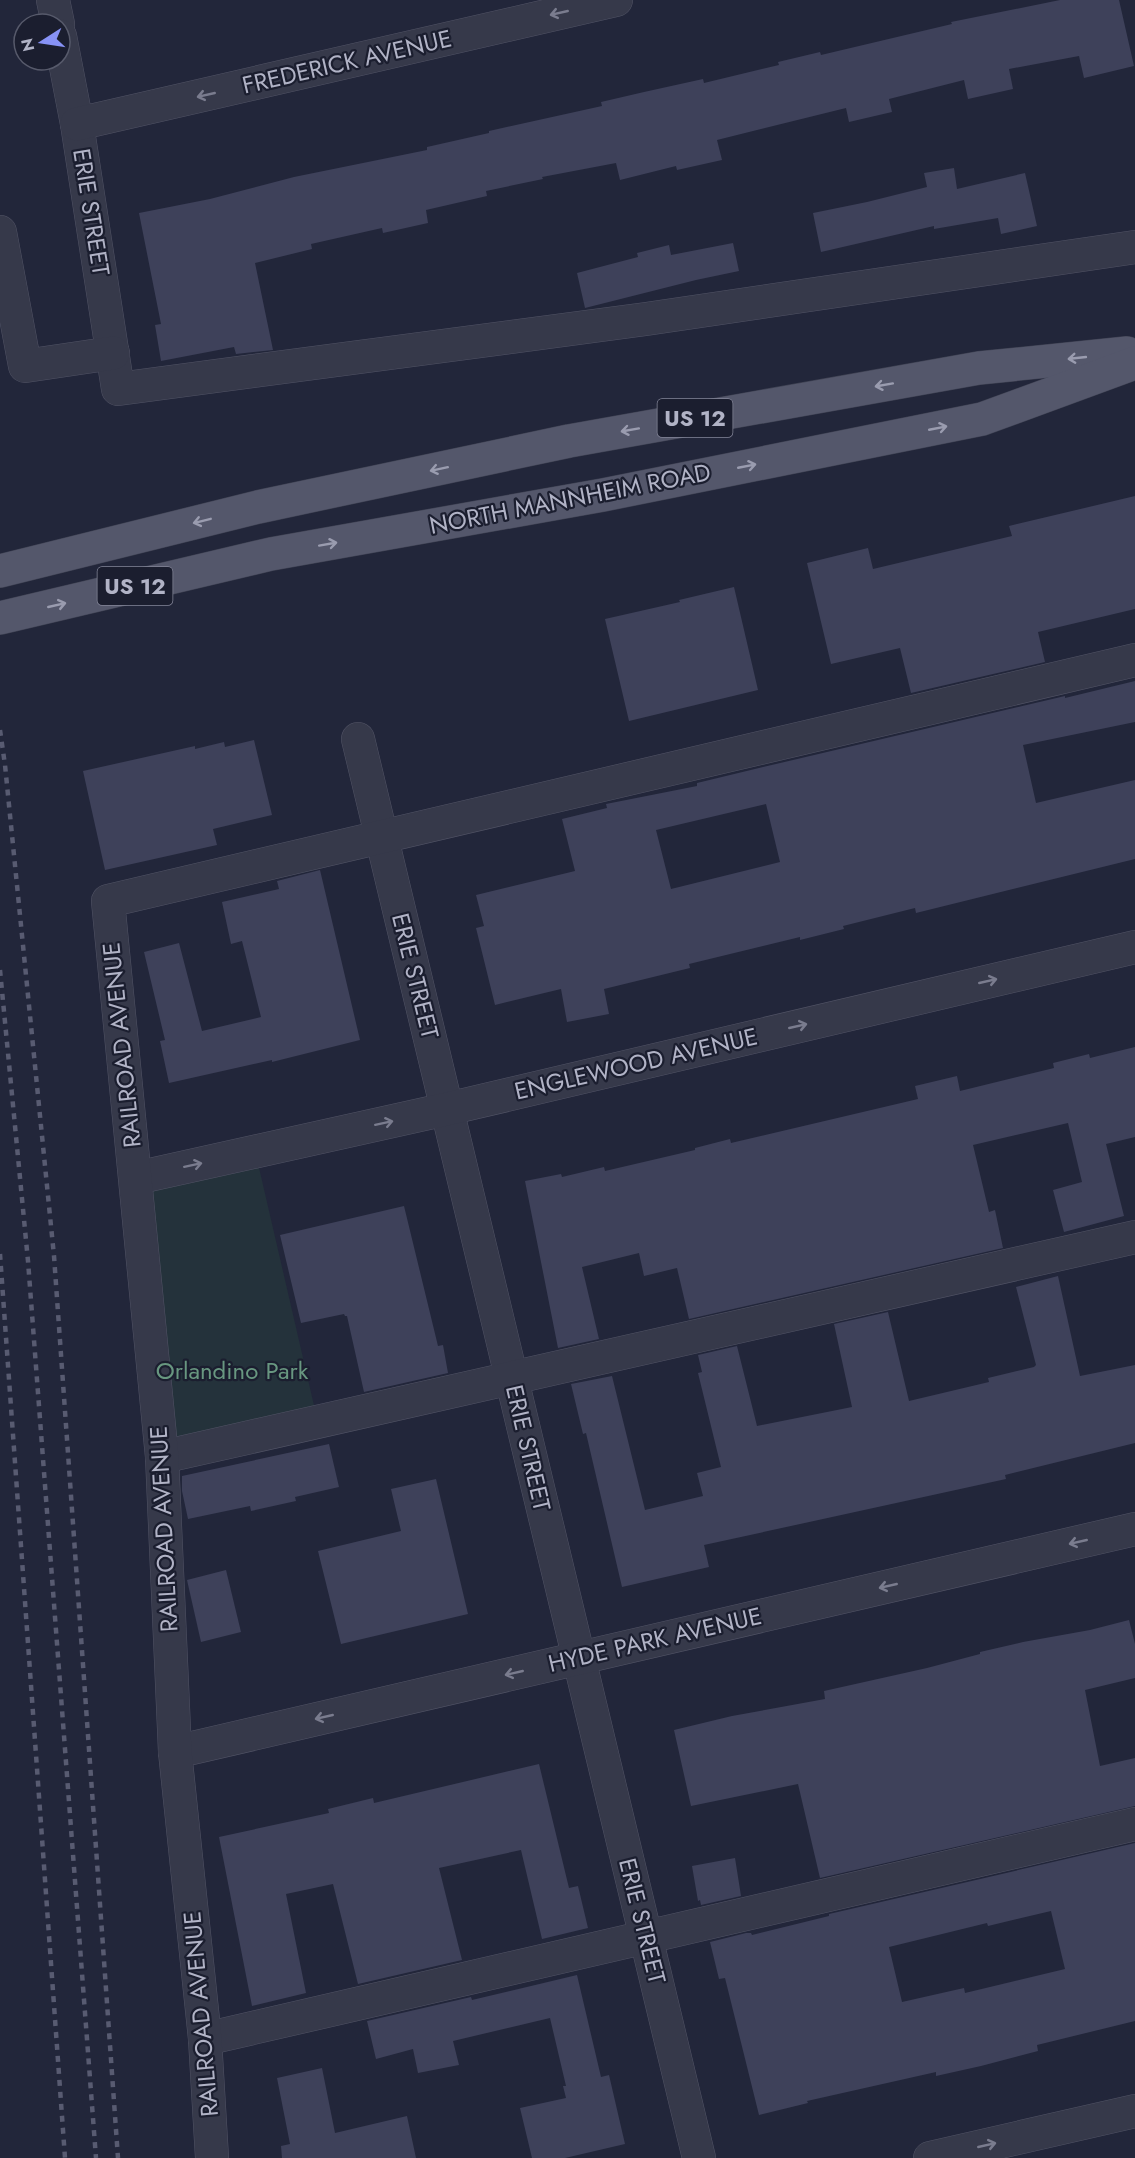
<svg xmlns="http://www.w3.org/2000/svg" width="1135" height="2158" font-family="Jost,sans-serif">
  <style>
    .green { fill: #24323b }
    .building { fill: #3e415a; fill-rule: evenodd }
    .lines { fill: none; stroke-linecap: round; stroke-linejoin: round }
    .minor-casing { stroke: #515365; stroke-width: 34 }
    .major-casing { stroke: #3f4253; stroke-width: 34 }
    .minor { stroke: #36394a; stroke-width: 33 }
    .major { stroke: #54576b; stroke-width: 33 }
    .rail { stroke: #585b71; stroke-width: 4.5; stroke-dasharray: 6 6; stroke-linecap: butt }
    .oneway { stroke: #7a7c8e }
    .oneway2 { stroke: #9a9caf }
    .labels { text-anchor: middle; stroke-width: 4.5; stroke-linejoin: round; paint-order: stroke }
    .shield { fill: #1b1e2f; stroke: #848699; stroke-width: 1.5 }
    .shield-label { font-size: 22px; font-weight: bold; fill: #b1b3c6 }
    .street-label { font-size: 24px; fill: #b1b3c6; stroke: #1b1e2f }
    .park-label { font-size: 24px; fill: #689780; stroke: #1b1e2f }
  </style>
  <rect width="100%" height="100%" fill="#22263a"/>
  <path class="green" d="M 254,1146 L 319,1427 L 169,1462 L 140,1171 Z"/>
  <g class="building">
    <path d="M 1060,0 L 1119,0 L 1134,66 L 1084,78 L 1079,56 L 1009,69 L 1013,89 L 968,99 L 964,80 L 889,99 L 892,112 L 849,122 L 846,108 L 717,140 L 722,160 L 677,170 L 676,166 L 620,180 L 616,163 L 542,177 L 543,179 L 486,191 L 487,196 L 426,210 L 428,223 L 383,233 L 382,228 L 311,244 L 312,249 L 255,263 L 273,350 L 236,354 L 234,347 L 161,361 L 155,325 L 161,324 L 139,213 L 210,199 L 294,177 L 427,150 L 427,147 L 489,133 L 489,131 L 602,106 L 601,102 L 644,92 L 703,79 L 704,83 L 779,65 L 778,62 L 820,52 L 821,55 L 952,24 L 951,22 Z"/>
    <path d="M 954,168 L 957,189 L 1025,173 L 1037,226 L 1001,234 L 998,218 L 934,229 L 934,226 L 821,252 L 813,213 L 867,202 L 927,187 L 924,173 Z"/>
    <path d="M 733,243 L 739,271 L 696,280 L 585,308 L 577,273 L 638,257 L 637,253 L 669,245 L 671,255 Z"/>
    <path d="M 1135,496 L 1135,609 L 1038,632 L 1045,662 L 911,693 L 900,648 L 831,664 L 807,563 L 868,548 L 873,569 L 1012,536 L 1009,526 Z"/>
    <path d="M 734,587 L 758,690 L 629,721 L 605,619 L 680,602 L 679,600 Z"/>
    <path d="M 1135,681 L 1135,722 L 1023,745 L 1036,803 L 1135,780 L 1135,859 L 916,913 L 915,908 L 843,926 L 844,929 L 800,940 L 800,937 L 689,964 L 690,968 L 604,989 L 609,1014 L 567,1022 L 561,989 L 495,1005 L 476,928 L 484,926 L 476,895 L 575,871 L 562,819 L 607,808 L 606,804 L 697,786 L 697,783 L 759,768 L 1065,696 L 1065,698 ZM 766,804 L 780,862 L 671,889 L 656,830 Z"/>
    <path d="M 254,740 L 272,815 L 213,829 L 217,845 L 105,870 L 83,771 L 195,746 L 195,749 L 224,742 L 225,747 Z"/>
    <path d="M 320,870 L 360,1040 L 272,1062 L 272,1060 L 169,1083 L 160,1041 L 165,1040 L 144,952 L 179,943 L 202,1031 L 261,1017 L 242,941 L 231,944 L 222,902 L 279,889 L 277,881 Z"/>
    <path d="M 1135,1047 L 1135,1137 L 1106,1144 L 1124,1216 L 1064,1232 L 1053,1190 L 1082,1182 L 1068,1123 L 973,1145 L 989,1212 L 995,1210 L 1003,1248 L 689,1319 L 677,1268 L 644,1276 L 639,1253 L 582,1267 L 599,1339 L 558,1348 L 525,1181 L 561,1174 L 562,1177 L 604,1167 L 605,1171 L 695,1150 L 695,1148 L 730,1139 L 731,1143 L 918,1099 L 915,1086 L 957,1076 L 960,1091 L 1054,1068 L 1053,1063 L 1089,1054 L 1090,1058 Z"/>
    <path d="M 404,1206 L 438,1346 L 443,1345 L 448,1373 L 364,1392 L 347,1316 L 345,1316 L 344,1314 L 301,1323 L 280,1235 Z"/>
    <path d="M 1058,1276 L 1080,1376 L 1135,1365 L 1135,1443 L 1005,1475 L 1006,1479 L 704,1545 L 709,1567 L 622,1587 L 586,1433 L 583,1434 L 571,1384 L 612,1376 L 645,1510 L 703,1496 L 697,1473 L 721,1467 L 698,1373 L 702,1372 L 698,1355 L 737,1346 L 757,1426 L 852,1407 L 834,1324 L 888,1312 L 909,1401 L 989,1382 L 988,1378 L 1034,1367 L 1036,1365 L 1016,1287 Z"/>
    <path d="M 329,1444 L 339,1487 L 295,1497 L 296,1501 L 251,1511 L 250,1506 L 188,1519 L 182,1491 L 182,1476 Z"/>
    <path d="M 436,1479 L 468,1614 L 341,1644 L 318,1551 L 401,1531 L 391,1489 Z"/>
    <path d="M 226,1570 L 241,1632 L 201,1642 L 187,1580 Z"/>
    <path d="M 1129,1620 L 1135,1644 L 1135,1678 L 1085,1690 L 1100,1766 L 1135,1758 L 1135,1806 L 820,1878 L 798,1784 L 691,1806 L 674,1730 L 732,1716 L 825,1699 L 824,1691 L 927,1668 L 980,1654 L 980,1652 L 1023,1642 L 1090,1630 Z"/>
    <path d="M 539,1764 L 569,1888 L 578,1886 L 588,1928 L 542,1939 L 521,1850 L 439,1868 L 462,1960 L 358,1984 L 333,1884 L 286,1894 L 306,1993 L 252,2006 L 219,1837 L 329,1813 L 328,1809 L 373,1798 L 374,1803 Z"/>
    <path d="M 1135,1843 L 1135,2021 L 1037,2045 L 1038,2051 L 981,2066 L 936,2076 L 936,2072 L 807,2101 L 808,2103 L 759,2115 L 725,1978 L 719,1979 L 710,1942 L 746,1933 L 751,1933 L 752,1935 L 829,1916 L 829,1914 ZM 1051,1911 L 1065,1969 L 965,1993 L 964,1988 L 902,2002 L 889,1947 L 987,1923 L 988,1926 Z"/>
    <path d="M 735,1858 L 741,1896 L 701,1905 L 700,1900 L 698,1901 L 692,1866 Z"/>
    <path d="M 577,1975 L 601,2077 L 609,2075 L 625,2144 L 565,2158 L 532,2158 L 520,2108 L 566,2098 L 563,2086 L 566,2086 L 550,2018 L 453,2041 L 459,2065 L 418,2073 L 413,2049 L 376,2059 L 367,2021 L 471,1997 L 472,2000 Z"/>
    <path d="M 322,2068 L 335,2133 L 407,2116 L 416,2158 L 282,2158 L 281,2146 L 290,2144 L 277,2078 Z"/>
  </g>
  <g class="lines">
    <defs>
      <g id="minor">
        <path d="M 53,0 L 58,24"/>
        <path d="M 60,36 L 77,124 L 118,389 L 646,319 L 1135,247"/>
        <path d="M 77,124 L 616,0"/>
        <path d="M 0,232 L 25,366 L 113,353"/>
        <path d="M 358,739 L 699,2158"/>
        <path d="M 136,1178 L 447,1109 L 1135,947"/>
        <path d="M 162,1457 L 1135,1237"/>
        <path d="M 175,1752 L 1135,1529"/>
        <path d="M 205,2039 L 1135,1824"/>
        <path d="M 212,2158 L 205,2039 L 175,1752 L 162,1457 L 108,901 L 1135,660"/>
        <path d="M 930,2158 L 1135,2111"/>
      </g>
      <g id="major">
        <path d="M 0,571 L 258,507 L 569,441 L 979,368 L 1127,353"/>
        <path d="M 0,618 L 271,554 L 603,495 L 982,419 L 1135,363"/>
      </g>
    </defs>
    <use href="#minor" class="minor-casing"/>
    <use href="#major" class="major-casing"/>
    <use href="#minor" class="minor"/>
    <use href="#major" class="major"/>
    <g class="rail">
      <path d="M 0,730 L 5,765 L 54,1256 L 118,2158"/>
      <path d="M 0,970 L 28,1261 L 96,2158"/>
      <path d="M 0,1254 L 65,2158"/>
    </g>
  </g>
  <defs><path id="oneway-shaft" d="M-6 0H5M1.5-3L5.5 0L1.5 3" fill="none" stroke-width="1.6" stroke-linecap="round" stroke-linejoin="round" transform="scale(1.5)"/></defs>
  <g class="oneway">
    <use href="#oneway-shaft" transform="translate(559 13) rotate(167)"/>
    <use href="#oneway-shaft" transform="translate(206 95) rotate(167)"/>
    <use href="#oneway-shaft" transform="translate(988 981) rotate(-13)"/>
    <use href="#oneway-shaft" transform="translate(798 1026) rotate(-13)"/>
    <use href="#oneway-shaft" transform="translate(384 1123) rotate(-12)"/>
    <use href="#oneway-shaft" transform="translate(193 1165) rotate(-12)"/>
    <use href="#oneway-shaft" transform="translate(1078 1542) rotate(167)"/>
    <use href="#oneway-shaft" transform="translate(888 1586) rotate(167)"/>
    <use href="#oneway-shaft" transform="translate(514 1673) rotate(167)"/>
    <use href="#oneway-shaft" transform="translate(324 1717) rotate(167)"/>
    <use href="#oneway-shaft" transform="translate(987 2145) rotate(-13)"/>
  </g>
  <g class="oneway2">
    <use href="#oneway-shaft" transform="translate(1077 358) rotate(174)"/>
    <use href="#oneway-shaft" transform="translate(884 385) rotate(170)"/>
    <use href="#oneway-shaft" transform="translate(938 428) rotate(-11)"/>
    <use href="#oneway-shaft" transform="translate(630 430) rotate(170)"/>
    <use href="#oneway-shaft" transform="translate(747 466) rotate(-11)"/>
    <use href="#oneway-shaft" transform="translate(439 469) rotate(168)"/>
    <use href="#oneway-shaft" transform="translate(202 521) rotate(166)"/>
    <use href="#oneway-shaft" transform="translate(328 544) rotate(-10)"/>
    <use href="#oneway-shaft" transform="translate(57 605) rotate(-13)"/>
  </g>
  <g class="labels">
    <g class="shield">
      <rect x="657.5" y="399" width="75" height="38" rx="4.5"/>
      <rect x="97.5" y="567" width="75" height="38" rx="4.5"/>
    </g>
    <g class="shield-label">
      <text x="695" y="426">US 12</text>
      <text x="135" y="594">US 12</text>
    </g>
    <g class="street-label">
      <text transform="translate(347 62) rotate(-13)" y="8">FREDERICK AVENUE</text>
      <text transform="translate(91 212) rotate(81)" y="8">ERIE STREET</text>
      <text transform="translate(570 499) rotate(-11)" y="8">NORTH MANNHEIM ROAD</text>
      <text transform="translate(415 976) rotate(76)" y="8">ERIE STREET</text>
      <text transform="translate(122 1045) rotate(-96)" y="8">RAILROAD AVENUE</text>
      <text transform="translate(636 1064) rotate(-13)" y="8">ENGLEWOOD AVENUE</text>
      <text transform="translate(528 1448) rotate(77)" y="8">ERIE STREET</text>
      <text transform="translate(164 1529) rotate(-93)" y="8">RAILROAD AVENUE</text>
      <text transform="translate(655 1640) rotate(-13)" y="8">HYDE PARK AVENUE</text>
      <text transform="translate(642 1921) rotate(76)" y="8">ERIE STREET</text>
      <text transform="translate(201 2014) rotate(-95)" y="8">RAILROAD AVENUE</text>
    </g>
    <g class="park-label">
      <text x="232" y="1379">Orlandino Park</text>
    </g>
  </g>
  <g transform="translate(42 42) rotate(258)"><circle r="28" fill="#1b1e2f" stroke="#575a6b" stroke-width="1.5"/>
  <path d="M0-4.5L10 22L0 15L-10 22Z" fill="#8792f6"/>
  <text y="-9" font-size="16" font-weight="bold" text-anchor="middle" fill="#b1b3c6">N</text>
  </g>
</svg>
